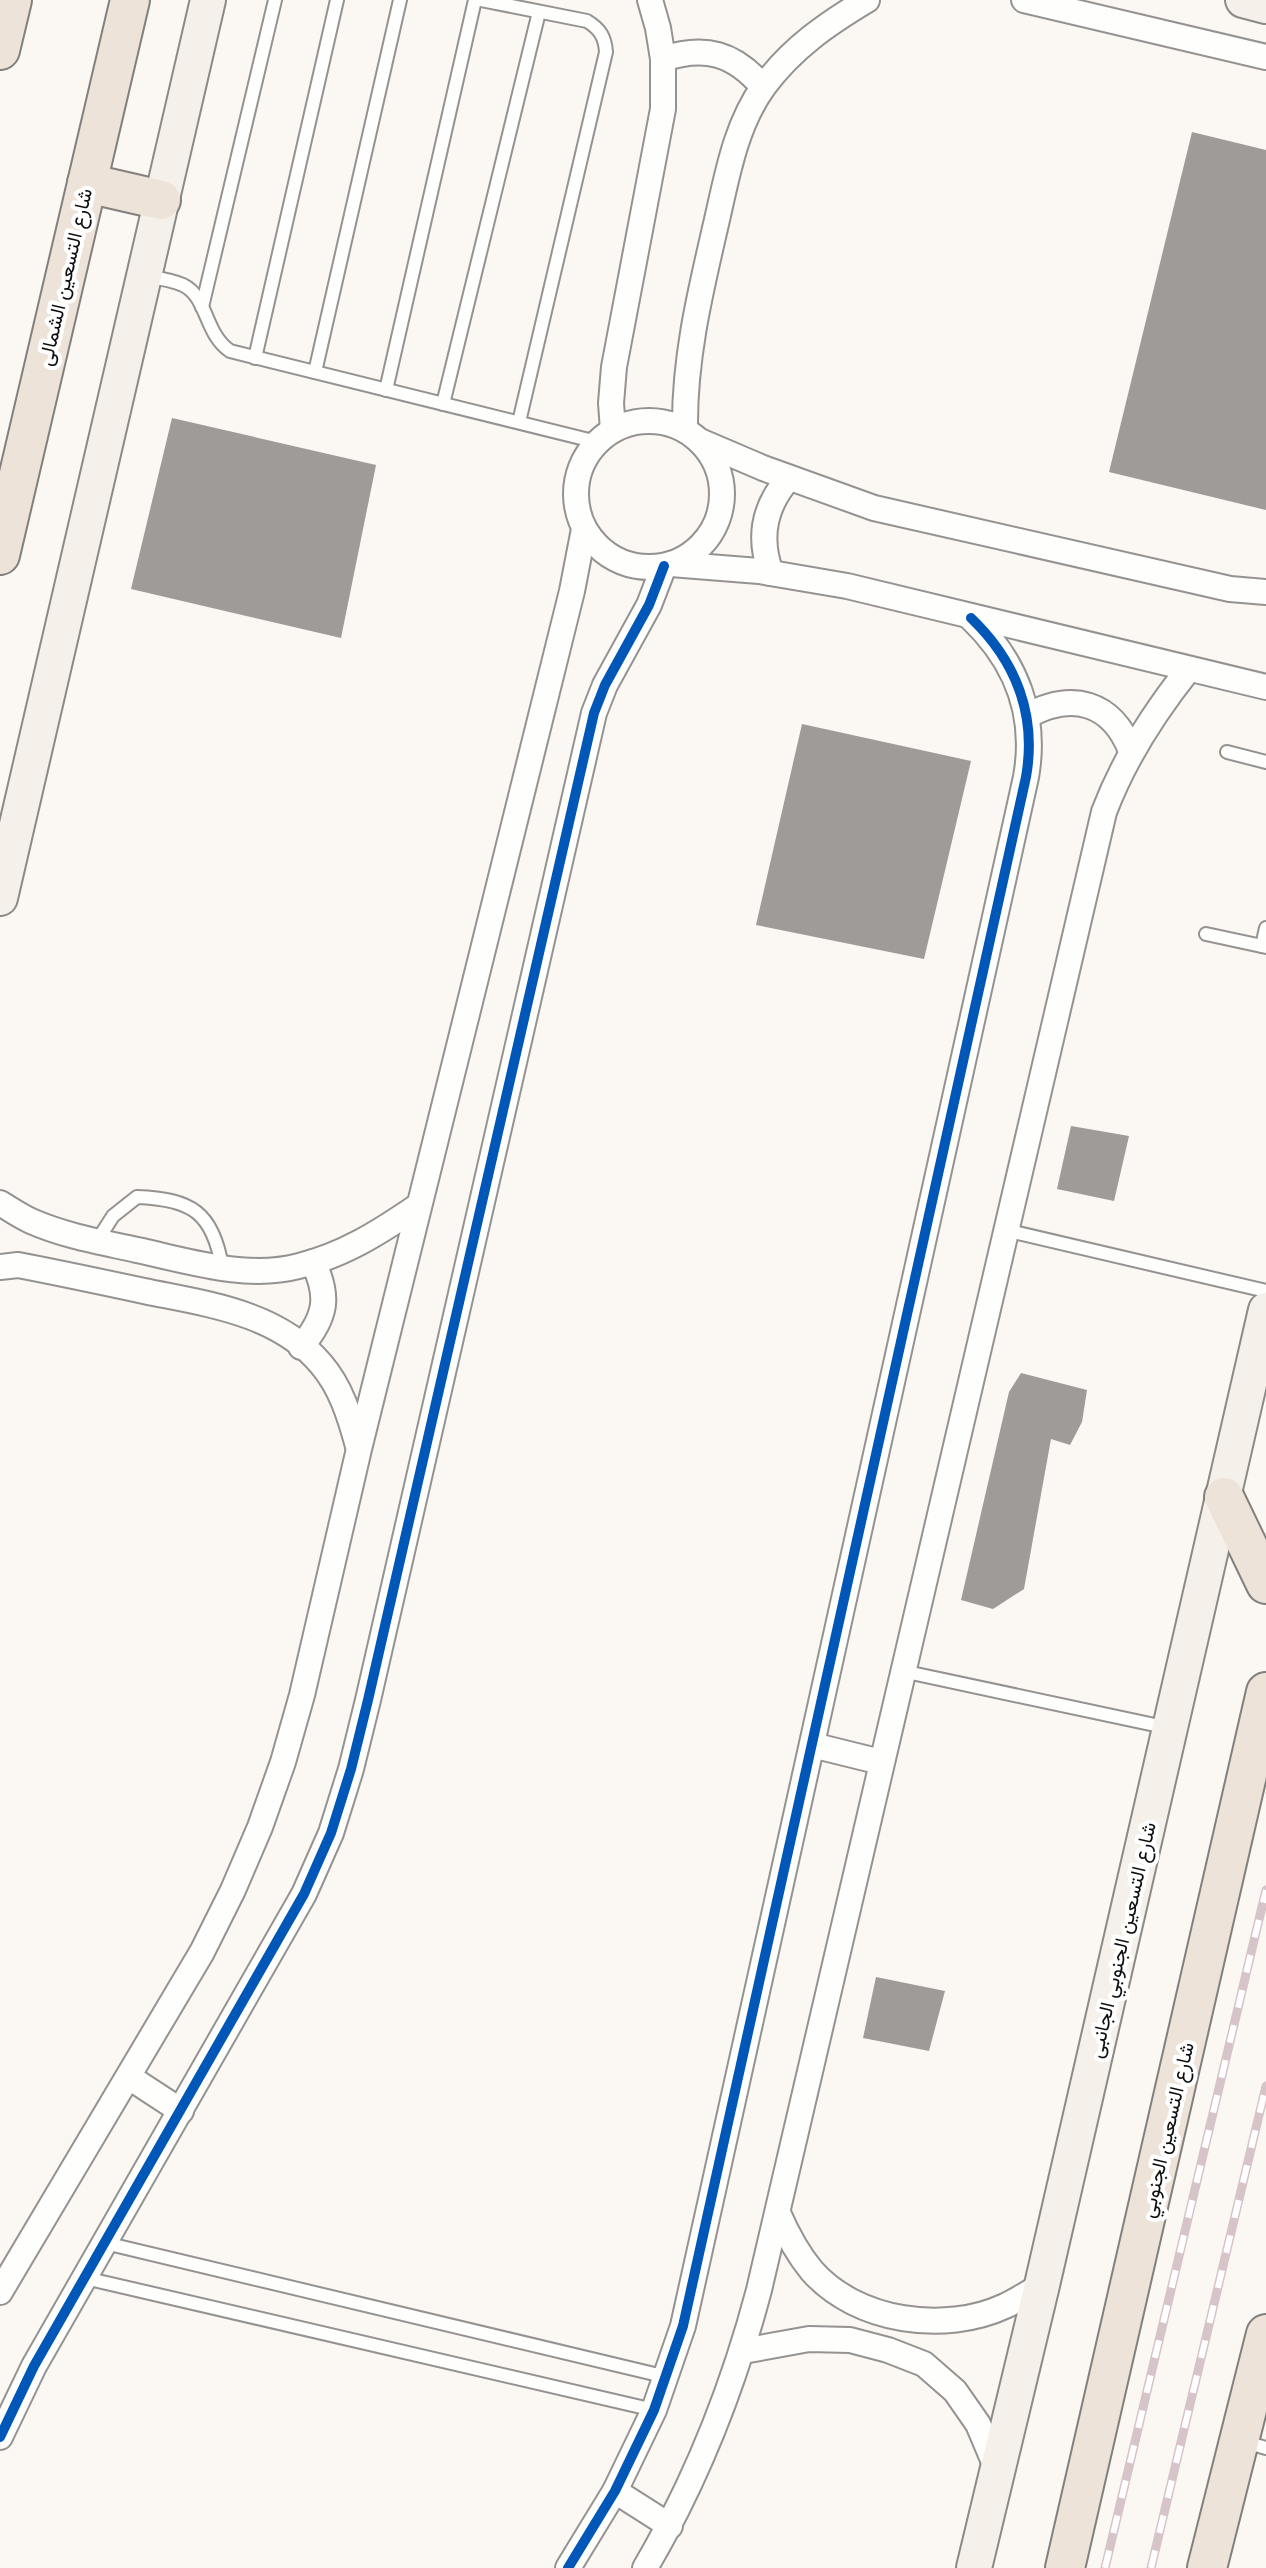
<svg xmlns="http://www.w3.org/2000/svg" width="1266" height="2568" font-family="Lora,Vazirmatn,serif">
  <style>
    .building { fill: #9e9b98 }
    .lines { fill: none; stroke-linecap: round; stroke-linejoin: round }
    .lane-casing { stroke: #959391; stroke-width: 16 }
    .street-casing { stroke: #959391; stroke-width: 28 }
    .secondary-casing { stroke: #8b8a87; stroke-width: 38 }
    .primary-casing { stroke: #82807e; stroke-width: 42 }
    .lane { stroke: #fefefd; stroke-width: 12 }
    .street { stroke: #fefefd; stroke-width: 24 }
    .secondary { stroke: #f5f1ea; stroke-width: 34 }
    .primary { stroke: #ede3d8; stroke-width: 38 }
    .rail-casing { stroke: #d7c4c8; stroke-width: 9 }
    .rail { stroke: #fff; stroke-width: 6; stroke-dasharray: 18; stroke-linecap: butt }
    .cycleway-casing { stroke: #fff; stroke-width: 15 }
    .cycleway { stroke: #0057b8; stroke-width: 10 }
    .labels { text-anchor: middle; stroke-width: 8; stroke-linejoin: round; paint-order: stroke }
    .street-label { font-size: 20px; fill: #0e0e0e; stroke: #fff }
  </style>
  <rect width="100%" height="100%" fill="#fbf7f2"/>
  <g class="building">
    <path d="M 1192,132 L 1266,150 L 1266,510 L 1109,472 Z"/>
    <path d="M 172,418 L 376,465 L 341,638 L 131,589 Z"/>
    <path d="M 802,724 L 971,761 L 924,959 L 756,925 Z"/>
    <path d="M 1071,1126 L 1129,1136 L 1114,1201 L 1057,1189 Z"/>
    <path d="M 1021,1373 L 1087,1390 L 1082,1422 L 1070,1445 L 1051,1439 L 1024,1589 L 993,1609 L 961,1600 L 1009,1392 Z"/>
    <path d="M 876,1977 L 945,1991 L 929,2051 L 863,2038 Z"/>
  </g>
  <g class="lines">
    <defs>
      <g id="lane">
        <path d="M 481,0 L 587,21 C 600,29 605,37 606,52 L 519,422"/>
        <path d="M 145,276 C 157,278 172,280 183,285 C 208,297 204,333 230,351 L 597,442"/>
        <path d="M 202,307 L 275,0"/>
        <path d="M 255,358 L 337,0"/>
        <path d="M 315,372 L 400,0"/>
        <path d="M 386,390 L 475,0"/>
        <path d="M 443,404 L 539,12"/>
        <path d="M 1227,752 L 1266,762"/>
        <path d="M 1206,934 L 1266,947"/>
        <path d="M 1262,946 L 1266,928"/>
        <path d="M 1005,1230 L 1266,1291"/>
        <path d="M 97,1241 L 113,1216 L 137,1197 C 191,1199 213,1212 222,1267"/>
        <path d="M 902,1671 L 1169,1728"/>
        <path d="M 105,2243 L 667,2377"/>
        <path d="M 85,2278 L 654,2410"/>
        <path d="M 1242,2441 L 1266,2448"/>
      </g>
      <g id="street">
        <path d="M 1024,0 L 1266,57"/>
        <path d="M 663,59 C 705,45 734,53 763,87"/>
        <circle cx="649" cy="494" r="73"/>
        <path d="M 613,430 L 611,403 L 614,367 L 663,109 L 663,59 L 658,28 L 650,0"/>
        <path d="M 685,430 C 684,359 700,293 716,224 C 727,177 735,126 764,86 C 792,48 827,24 867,0"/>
        <path d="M 700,441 L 763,468 L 874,508 L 1230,589 L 1266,592"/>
        <path d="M 671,564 L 759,571 L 847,586 L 1266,687"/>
        <path d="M 771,573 C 758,538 764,506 789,478"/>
        <path d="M 1027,716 C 1072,691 1112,702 1131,751"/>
        <path d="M 0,1203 C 10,1209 20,1216 31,1221 C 65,1236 101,1242 137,1250 C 189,1261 246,1280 299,1266 C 344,1255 380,1232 418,1206"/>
        <path d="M 0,1267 L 18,1265 C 60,1273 102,1282 144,1291 C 206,1304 277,1312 321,1364 C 341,1387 350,1417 358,1446"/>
        <path d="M 301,1347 C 326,1317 330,1297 313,1262"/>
        <path d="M 812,1745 L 881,1762"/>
        <path d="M 129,2077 L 181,2111"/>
        <path d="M 778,2213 C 787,2234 797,2253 812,2271 C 857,2322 945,2334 1005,2306 C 1018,2300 1030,2292 1042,2285"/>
        <path d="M 0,2292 L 202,1952 L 233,1890 L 260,1827 L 283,1762 L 302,1695 L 359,1449 L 572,591 L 584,529"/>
        <path d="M 743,2351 L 809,2339 L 850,2340 L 888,2350 L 924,2364 L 955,2391 L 978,2424 L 997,2469"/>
        <path d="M 0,2437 L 34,2366 L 304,1894 L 331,1833 L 351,1769 L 368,1700 L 594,713 L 605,685 L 649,605 L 664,566"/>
        <path d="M 615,2491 L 670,2526"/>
        <path d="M 568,2568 L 615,2491 L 654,2410 L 683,2326 L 1026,777 C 1037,715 1016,661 971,618"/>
        <path d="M 645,2568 C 697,2480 733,2388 759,2290 L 1104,812 C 1124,759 1153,714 1188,670"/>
      </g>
      <g id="secondary">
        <path d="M 1243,0 L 1266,6"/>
        <path d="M 0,898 L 208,0"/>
        <path d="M 974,2568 L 1042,2285 L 1266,1310"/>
      </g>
      <g id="primary">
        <path d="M 0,50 L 12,0"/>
        <path d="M 87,183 L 161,200"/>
        <path d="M 0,555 L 130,0"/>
        <path d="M 1224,1497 L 1266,1584"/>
        <path d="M 1065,2568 L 1266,1692"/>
        <path d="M 1207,2568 L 1266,2334"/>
      </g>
    </defs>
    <use href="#lane" class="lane-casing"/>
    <use href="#street" class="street-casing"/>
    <use href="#secondary" class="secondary-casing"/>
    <use href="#primary" class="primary-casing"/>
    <use href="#lane" class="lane"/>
    <use href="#street" class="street"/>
    <use href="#secondary" class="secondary"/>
    <use href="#primary" class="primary"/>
    <defs>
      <g id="rail">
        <path d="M 1105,2568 L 1266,1890"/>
        <path d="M 1151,2568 L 1266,2086"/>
      </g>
    </defs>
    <use href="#rail" class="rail-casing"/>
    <use href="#rail" class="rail"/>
    <defs>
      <g id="cycleway">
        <path d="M 0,2437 L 34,2366 L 304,1894 L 331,1833 L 351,1769 L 368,1700 L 594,713 L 605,685 L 649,605 L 664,566"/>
        <path d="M 568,2568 L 615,2491 L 654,2410 L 683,2326 L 1026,777 C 1037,715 1016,661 971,618"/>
      </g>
    </defs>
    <use href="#cycleway" class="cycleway-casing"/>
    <use href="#cycleway" class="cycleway"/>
  </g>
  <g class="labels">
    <g class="street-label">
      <text transform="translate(65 277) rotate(-77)" y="7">شارع التسعين الشمالى</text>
      <text transform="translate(1122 1940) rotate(-77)" y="7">شارع التسعين الجنوبي الجانبى</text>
      <text transform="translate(1167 2130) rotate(-77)" y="7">شارع التسعين الجنوبي</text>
    </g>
  </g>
</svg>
